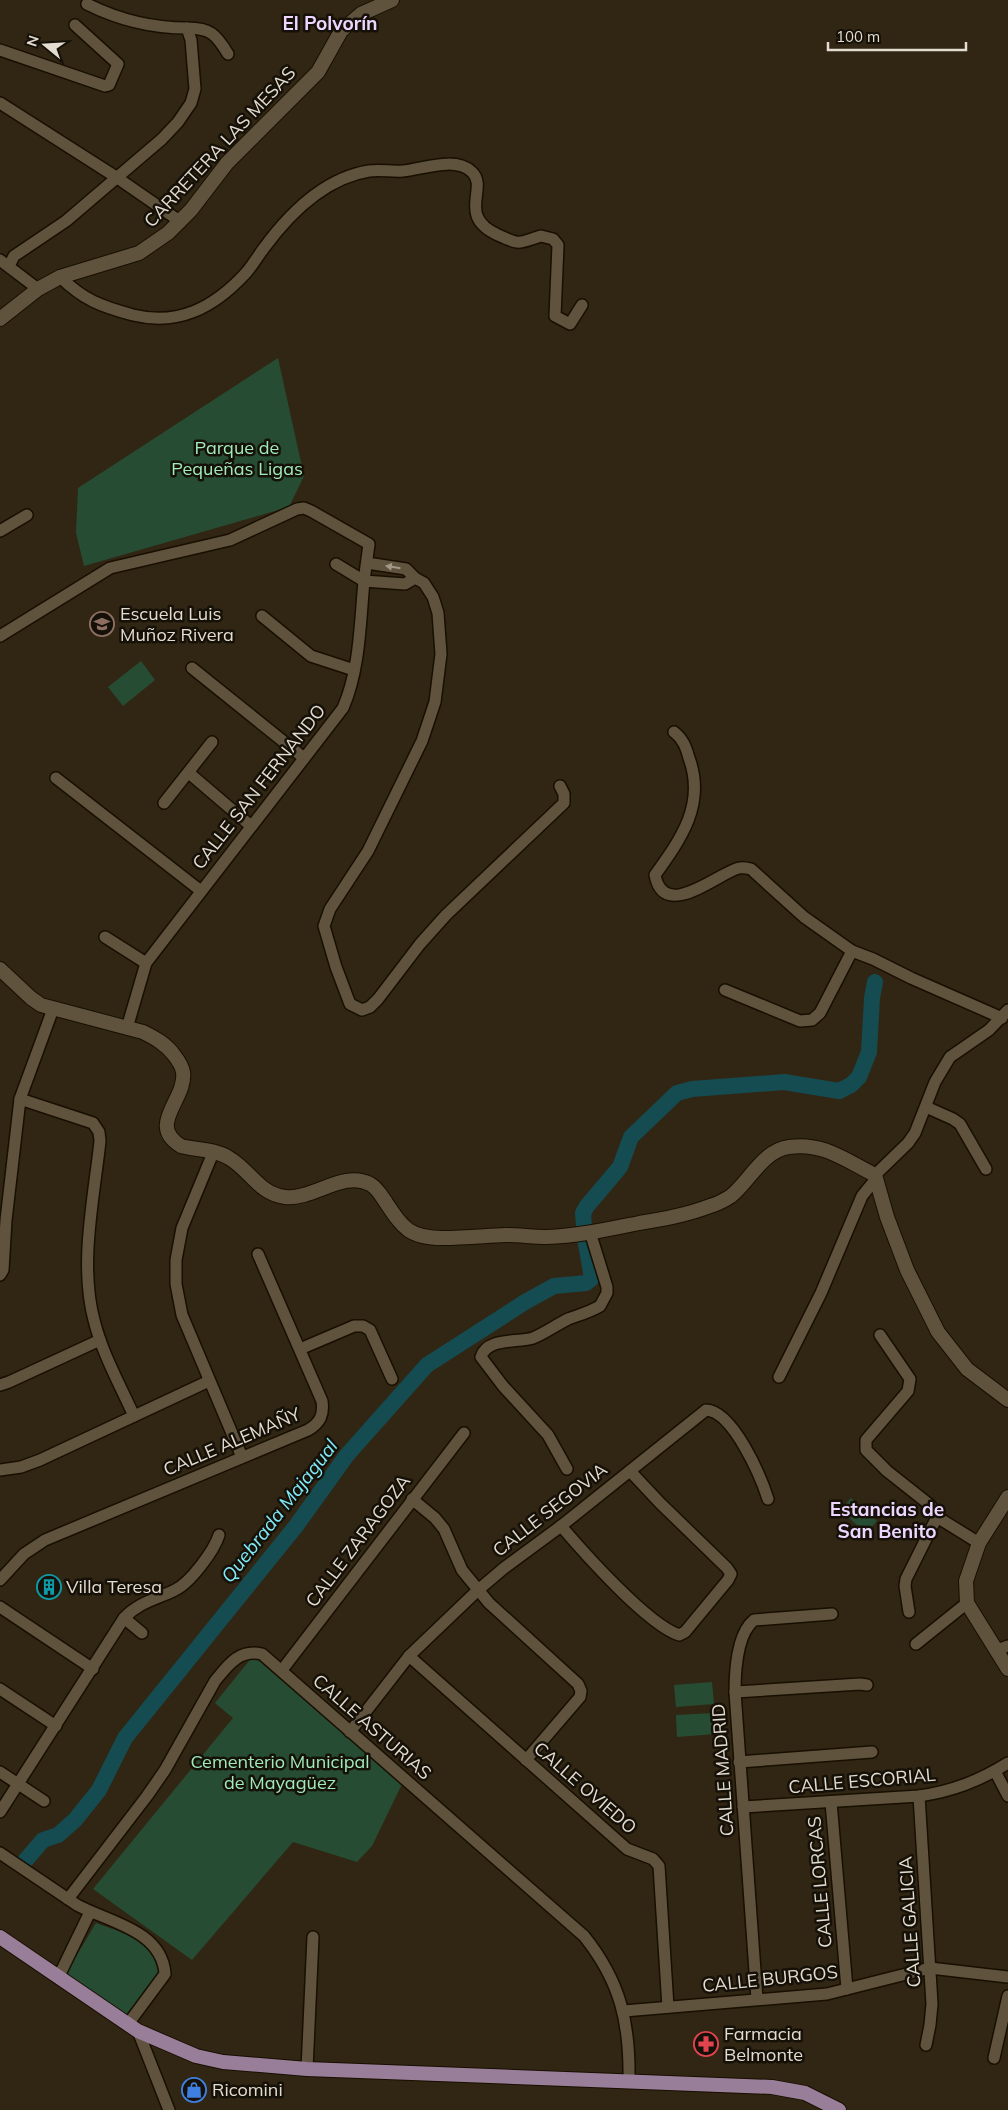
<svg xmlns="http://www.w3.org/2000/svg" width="1008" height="2110" font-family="Mulish,sans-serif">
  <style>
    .green { fill: #264d34 }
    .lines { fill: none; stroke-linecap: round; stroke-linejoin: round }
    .river { stroke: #144c52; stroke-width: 16 }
    .minor-casing { stroke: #180f00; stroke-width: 14 }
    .tertiary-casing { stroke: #180f00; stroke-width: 16 }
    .primary-casing { stroke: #180f00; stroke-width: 16 }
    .minor { stroke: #5f533e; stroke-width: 11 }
    .tertiary { stroke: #5f533e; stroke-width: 14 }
    .primary { stroke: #997e9a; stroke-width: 14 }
    .oneway { fill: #a19887 }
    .labels { text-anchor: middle; stroke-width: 5; stroke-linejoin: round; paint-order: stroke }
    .street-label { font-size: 18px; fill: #e3dcd0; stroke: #151008 }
    .park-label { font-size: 18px; fill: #a0ebb9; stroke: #151008 }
    .poi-label { font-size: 18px; fill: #e3dcd0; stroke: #151008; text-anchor: start }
    .neighbourhood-label { font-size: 19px; font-weight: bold; fill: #edd6ff; stroke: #151008 }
    .water-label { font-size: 19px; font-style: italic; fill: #81ecfa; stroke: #151008 }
  </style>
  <rect width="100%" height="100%" fill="#312613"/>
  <g class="green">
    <path d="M 278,358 L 304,476 L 289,507 L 84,566 L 76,533 L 78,488 Z"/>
    <path d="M 141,661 L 155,680 L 123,706 L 108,687 Z"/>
    <path d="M 851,1498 L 877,1521 L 866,1533 L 840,1510 Z"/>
    <path d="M 253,1656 L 402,1784 L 372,1846 L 357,1862 L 293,1842 L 192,1960 L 93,1889 L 233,1718 L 215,1703 Z"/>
    <path d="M 712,1682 L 714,1704 L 676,1707 L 674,1685 Z"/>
    <path d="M 714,1713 L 715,1734 L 677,1737 L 676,1715 Z"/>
    <path d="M 96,1923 C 117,1931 145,1938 158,1956 C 160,1960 160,1967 160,1972 L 129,2016 L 65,1975 Z"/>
  </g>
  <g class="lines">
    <g class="river">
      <path d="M 584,1226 L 583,1213 L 587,1206 L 620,1167 L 631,1137 L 677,1093 L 692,1089 L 784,1082 L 839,1091 L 851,1085 L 859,1077 L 869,1052 L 872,998 L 875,982"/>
      <path d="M 25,1861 L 43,1840 L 58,1835 L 75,1820 L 99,1790 L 125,1738 L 296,1526 L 347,1455 L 427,1365 L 525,1302 L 554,1286 L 586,1283 L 592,1278 L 585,1238"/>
    </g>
    <defs>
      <g id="minor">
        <path d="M 187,28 C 210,28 216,34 228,54"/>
        <path d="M 0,50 L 105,86 L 109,85 L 118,64 L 75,25"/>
        <path d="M 0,103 L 116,177 L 181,222"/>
        <path d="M 0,260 L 38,289"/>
        <path d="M 9,266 L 14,256 L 66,221 L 162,139 L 178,122 L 191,103 L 195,89 L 191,40 L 187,28 C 151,28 119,20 87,4"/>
        <path d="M 60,277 C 84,300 100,306 133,315 C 178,326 213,308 244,275 C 252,267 257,257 264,248 C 289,214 325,178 369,171 C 380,169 391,172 403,171 C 423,169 455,156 472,172 C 489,188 456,216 498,235 C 522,246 518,243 541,236 L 553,239 L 558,245 L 555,316 L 570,324 L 582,305"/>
        <path d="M 0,531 L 27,515"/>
        <path d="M 367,563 L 406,569 L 415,578 L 424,583 L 433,597 L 438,613 L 441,654 L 435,702 L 422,741 L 368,851 L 330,909 L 324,926 L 336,967 L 350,1004 L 362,1010 L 370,1007 L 378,999 L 420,944 L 446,915 L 564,803 L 564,794 L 560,786"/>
        <path d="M 262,616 L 311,656 L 354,670"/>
        <path d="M 0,636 L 110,568 L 230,540 L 297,509 L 304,508 L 311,511 L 369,544 L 364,581 L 405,584 L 415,578"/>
        <path d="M 192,668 L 304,758"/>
        <path d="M 674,732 C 683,739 686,747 689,758 C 706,804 681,839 655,875 C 664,922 718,873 739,868 C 743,867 747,868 751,869 L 804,917 L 852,951 L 873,959 L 911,978 L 1002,1018"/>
        <path d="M 189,773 L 251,826"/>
        <path d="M 56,778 L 201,891"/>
        <path d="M 164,803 L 212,742"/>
        <path d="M 105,937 L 146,963"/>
        <path d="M 725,990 L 800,1021 L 812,1020 L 820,1013 L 852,951"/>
        <path d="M 127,1028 L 146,963 L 343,708 C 360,669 360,623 364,581 L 336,564"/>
        <path d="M 20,1099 L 93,1123 L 99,1132 L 100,1141 C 94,1198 79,1264 94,1320 C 102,1353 120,1385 134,1416"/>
        <path d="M 926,1107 L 953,1119 L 960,1124 L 986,1169"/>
        <path d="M 213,1153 L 182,1228 L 176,1260 L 176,1284 L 182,1315 L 242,1457"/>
        <path d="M 875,1175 L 908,1143 L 915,1133 L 935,1082 L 950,1057 L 989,1030 L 1008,1010"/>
        <path d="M 0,1275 L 3,1270 L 6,1220 L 20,1099 L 53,1009"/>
        <path d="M 880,1335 L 910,1379 L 908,1391 L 866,1440 L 866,1450 L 887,1471 L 930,1505 L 937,1517 L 906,1579 L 905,1586 L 909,1612"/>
        <path d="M 300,1349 L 354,1326 L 363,1326 L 370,1330 L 392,1379"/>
        <path d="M 779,1377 L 821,1293 L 862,1196 L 875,1180"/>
        <path d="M 0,1385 L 9,1382 L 100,1340"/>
        <path d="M 567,1469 L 548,1435 L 503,1386 L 481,1357 C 487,1337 518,1343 533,1338 C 545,1333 556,1325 568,1319 C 579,1315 590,1312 600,1306 L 607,1293 L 607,1287 L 590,1232"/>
        <path d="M 0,1470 L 21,1467 L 40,1460 L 209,1381"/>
        <path d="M 412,1499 L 435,1518 L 444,1529 L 462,1570 L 489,1603 L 578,1684 L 581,1691 L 580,1697 L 526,1760"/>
        <path d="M 937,1517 L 979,1543"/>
        <path d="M 561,1526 C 584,1553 647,1624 679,1635 L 685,1632 L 728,1580 L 731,1574 L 727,1568 L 660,1503 L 630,1471"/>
        <path d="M 0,1580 L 24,1554 L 45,1540 L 308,1430 C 320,1423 324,1415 322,1401 L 258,1254"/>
        <path d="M 0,1607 L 93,1669"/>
        <path d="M 124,1618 L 142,1633"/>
        <path d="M 916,1644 L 967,1603"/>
        <path d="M 997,1650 L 1008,1646"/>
        <path d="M 409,1656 L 627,1849 L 653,1859 L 659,1866 L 668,2007"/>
        <path d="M 282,1670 L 464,1433"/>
        <path d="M 0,1689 L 56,1726"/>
        <path d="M 735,1692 L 860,1684 L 867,1685"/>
        <path d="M 350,1732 L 409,1656 L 477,1591 L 504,1568 L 561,1526 L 706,1410 C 733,1411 761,1477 768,1499"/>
        <path d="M 739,1762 L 872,1752"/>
        <path d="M 995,1771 L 1008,1796"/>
        <path d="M 0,1772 L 44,1801"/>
        <path d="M 919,1796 L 932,2004 L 930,2025 L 926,2045"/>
        <path d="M 831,1802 L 847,1989"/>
        <path d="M 743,1807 L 919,1796 C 953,1791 979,1781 1008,1763"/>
        <path d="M 0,1812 L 124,1618 C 139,1602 157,1599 175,1590 C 190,1583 214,1551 219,1535"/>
        <path d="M 0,1853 L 77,1905 C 108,1922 162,1930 165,1974 L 128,2024"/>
        <path d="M 68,1899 L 147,1796 L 165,1770 L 215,1681 C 228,1665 239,1649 262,1654 L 584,1936 C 621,1982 630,2024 629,2081"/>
        <path d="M 58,1978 L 90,1912"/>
        <path d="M 757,1999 L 735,1692 C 735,1672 737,1634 754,1620 L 832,1614"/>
        <path d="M 624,2011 L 827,1994 L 930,1968 L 1008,1977"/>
        <path d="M 138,2031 L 169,2110"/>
        <path d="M 994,2058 L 1008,1996"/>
        <path d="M 307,2069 L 313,1937"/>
      </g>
      <g id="tertiary">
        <path d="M 0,319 L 38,289 L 60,277 L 139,253 L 168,233 L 191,210 L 227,163 L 318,72 L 341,31 L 361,14 L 392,0"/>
        <path d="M 0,969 L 31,998 L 41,1005 L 143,1032 C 155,1038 166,1044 174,1055 C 178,1060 182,1066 183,1072 C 187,1099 146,1125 181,1146 C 195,1150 216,1149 229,1158 C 250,1170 259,1194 285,1197 C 313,1200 343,1170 370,1184 C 377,1188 381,1195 385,1201 C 403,1228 409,1238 443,1238 C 463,1238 484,1236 505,1235 C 519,1235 533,1237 547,1237 C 578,1236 609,1229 639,1223 C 663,1219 687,1215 710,1206 C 717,1204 725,1200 731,1196 C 750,1181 762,1151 789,1147 C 823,1142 845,1160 875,1175 L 887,1217 L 907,1270 L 938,1332 L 967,1369 L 1008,1400"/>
        <path d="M 1008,1497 L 979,1543 L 966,1581 L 967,1603 L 1008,1669"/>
      </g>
      <path id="primary" d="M 0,1937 L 138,2031 L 196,2056 L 223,2062 L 307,2069 L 772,2087 L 805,2093 L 839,2110"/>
    </defs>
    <use href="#minor" class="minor-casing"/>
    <use href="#tertiary" class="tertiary-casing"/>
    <use href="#primary" class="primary-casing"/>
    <use href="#minor" class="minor"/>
    <use href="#tertiary" class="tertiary"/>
    <use href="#primary" class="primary"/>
  </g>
  <defs><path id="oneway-solid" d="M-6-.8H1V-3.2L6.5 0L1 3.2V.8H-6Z" transform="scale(1.25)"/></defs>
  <use class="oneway" href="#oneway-solid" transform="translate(393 567) rotate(-171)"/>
  <defs>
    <symbol id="school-ring" viewBox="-11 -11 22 22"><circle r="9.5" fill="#151008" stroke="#8d6e63" stroke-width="1.5"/><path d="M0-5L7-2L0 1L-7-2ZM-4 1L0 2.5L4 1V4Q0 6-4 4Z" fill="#8d6e63"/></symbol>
    <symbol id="building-ring" viewBox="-11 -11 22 22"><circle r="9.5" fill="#151008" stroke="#0f9aa8" stroke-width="1.5"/><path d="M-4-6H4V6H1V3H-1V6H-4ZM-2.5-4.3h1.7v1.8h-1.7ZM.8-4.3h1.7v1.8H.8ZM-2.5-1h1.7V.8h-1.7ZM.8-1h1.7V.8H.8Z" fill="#0f9aa8"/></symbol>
    <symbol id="pharmacy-ring" viewBox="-11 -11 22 22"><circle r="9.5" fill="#151008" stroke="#e0444e" stroke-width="1.5"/><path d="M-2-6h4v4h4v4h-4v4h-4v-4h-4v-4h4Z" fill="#e0444e"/></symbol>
    <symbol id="shop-ring" viewBox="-11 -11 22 22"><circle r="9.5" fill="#151008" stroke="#3f7fe0" stroke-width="1.5"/><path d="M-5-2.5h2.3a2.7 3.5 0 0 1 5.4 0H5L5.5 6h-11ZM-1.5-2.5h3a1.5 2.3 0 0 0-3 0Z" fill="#3f7fe0"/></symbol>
  </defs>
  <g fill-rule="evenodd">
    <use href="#school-ring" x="88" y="610" width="28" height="28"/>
    <use href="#building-ring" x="35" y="1573" width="28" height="28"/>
    <use href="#pharmacy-ring" x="692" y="2030" width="28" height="28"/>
    <use href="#shop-ring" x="180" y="2076" width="28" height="28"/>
  </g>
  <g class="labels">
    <g class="street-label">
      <text transform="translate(220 147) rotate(-47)" y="6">CARRETERA LAS MESAS</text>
      <text transform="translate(259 787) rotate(-52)" y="6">CALLE SAN FERNANDO</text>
      <text transform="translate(232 1442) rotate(-23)" y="6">CALLE ALEMAÑY</text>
      <text transform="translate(550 1510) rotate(-38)" y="6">CALLE SEGOVIA</text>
      <text transform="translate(358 1541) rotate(-53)" y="6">CALLE ZARAGOZA</text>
      <text transform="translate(372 1727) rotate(41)" y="6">CALLE ASTURIAS</text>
      <text transform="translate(723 1770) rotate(-94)" y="6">CALLE MADRID</text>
      <text transform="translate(862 1781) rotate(-5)" y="6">CALLE ESCORIAL</text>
      <text transform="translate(585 1788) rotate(41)" y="6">CALLE OVIEDO</text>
      <text transform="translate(820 1882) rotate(-95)" y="6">CALLE LORCAS</text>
      <text transform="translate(910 1922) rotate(-94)" y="6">CALLE GALICIA</text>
      <text transform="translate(770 1979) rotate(-6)" y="6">CALLE BURGOS</text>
    </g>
    <g class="park-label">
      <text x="237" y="454">Parque de<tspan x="237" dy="21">Pequeñas Ligas</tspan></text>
      <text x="280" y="1768">Cementerio Municipal<tspan x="280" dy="21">de Mayagüez</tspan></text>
    </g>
    <g class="poi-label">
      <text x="120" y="620">Escuela Luis<tspan x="120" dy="21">Muñoz Rivera</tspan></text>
      <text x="66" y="1593">Villa Teresa</text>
      <text x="724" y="2040">Farmacia<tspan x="724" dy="21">Belmonte</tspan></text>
      <text x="212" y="2096">Ricomini</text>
    </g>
    <g class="neighbourhood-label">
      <text x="330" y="30">El Polvorín</text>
      <text x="887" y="1516">Estancias de<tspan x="887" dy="22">San Benito</tspan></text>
    </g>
    <g class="water-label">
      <text transform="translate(279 1511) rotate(-52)" y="7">Quebrada Majagual</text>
    </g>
  </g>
  <g transform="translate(45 45) rotate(288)" stroke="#151008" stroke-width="4" paint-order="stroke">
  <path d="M0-4L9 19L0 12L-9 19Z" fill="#e3dcd0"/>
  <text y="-8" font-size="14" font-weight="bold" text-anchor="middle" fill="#e3dcd0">N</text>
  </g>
  <path d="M828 42v8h138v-8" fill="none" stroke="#e3dcd0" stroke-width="2.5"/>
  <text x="836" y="42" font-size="15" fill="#e3dcd0" stroke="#151008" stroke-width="4" paint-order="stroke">100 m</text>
</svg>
